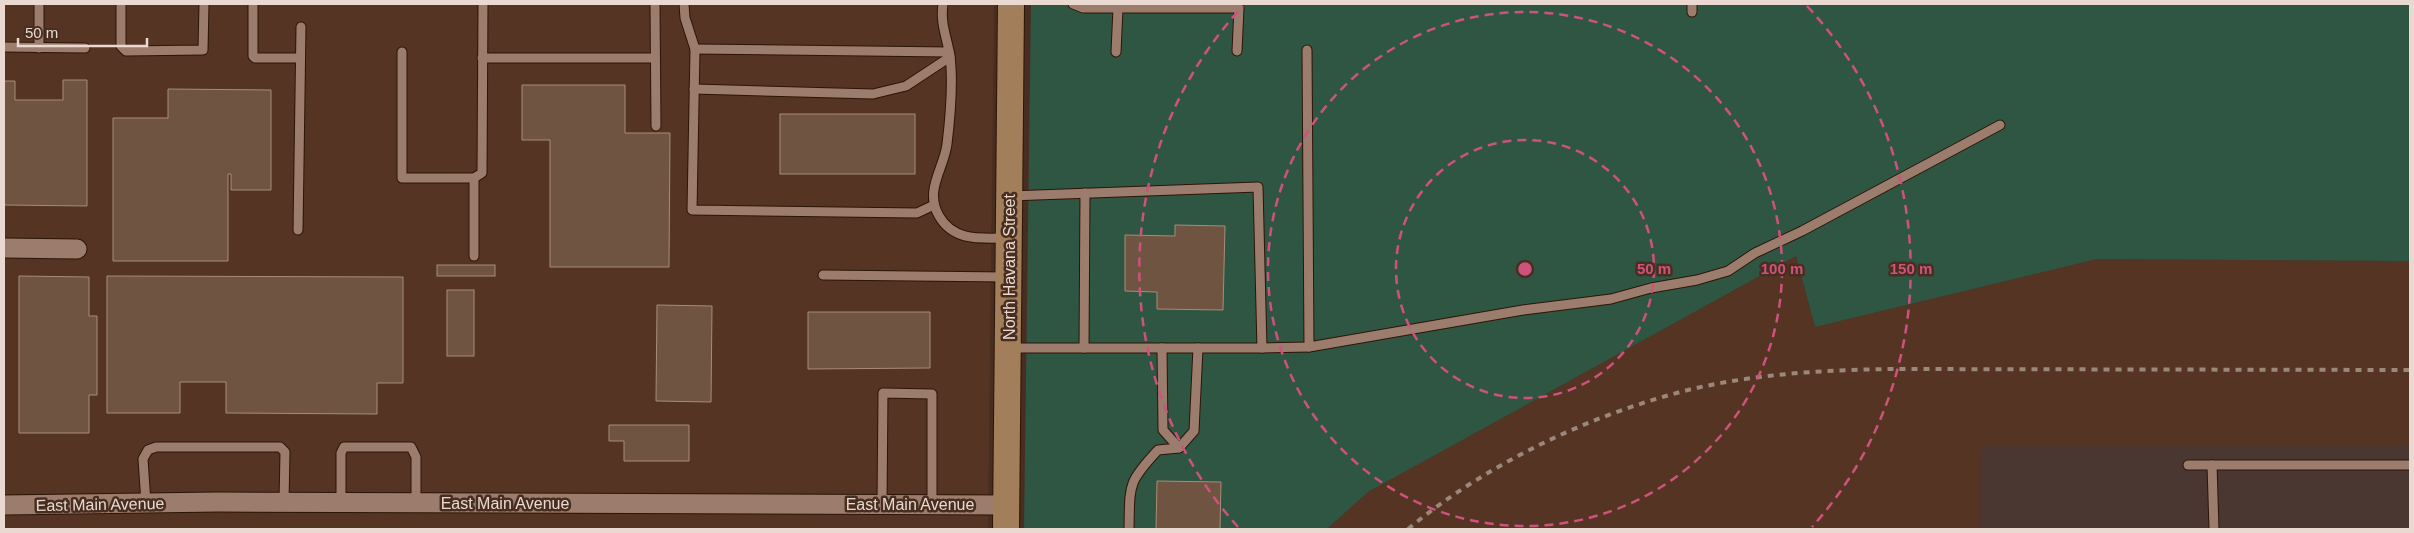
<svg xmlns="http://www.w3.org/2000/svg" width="2414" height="533" font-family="Arial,sans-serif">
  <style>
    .commercial { fill: #4b3732 }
    .built { fill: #553424 }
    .green { fill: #2f5643 }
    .building { fill: #6e5441; stroke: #a98c78 }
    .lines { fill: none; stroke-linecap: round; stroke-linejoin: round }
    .lane-casing { stroke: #2d1508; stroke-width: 11 }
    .street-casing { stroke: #2d1508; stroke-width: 21 }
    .secondary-casing { stroke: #2d1508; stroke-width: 28 }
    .lane { stroke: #9c7d6d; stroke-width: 9 }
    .street { stroke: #9c7d6d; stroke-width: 19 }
    .secondary { stroke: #a37e5b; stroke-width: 26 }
    .rail { stroke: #9c877b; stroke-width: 4; stroke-dasharray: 6 6; stroke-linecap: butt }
    .ring { fill: none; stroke: #ce527e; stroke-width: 2.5; stroke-dasharray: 9 6 }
    .labels { text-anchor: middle; stroke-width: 5; stroke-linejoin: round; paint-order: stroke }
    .street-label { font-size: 16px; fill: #ead9d0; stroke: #482e20 }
    .centre { fill: #ce527e; stroke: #482e20; stroke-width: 2.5 }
    .ring-label { font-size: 15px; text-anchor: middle; font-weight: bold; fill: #ce527e; stroke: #482e20; stroke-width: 5; stroke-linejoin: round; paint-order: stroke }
  </style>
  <rect width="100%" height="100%" fill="#482e20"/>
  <path class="commercial" d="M 1981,446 L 2410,446 L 2410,529 L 1980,529 Z"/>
  <g class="built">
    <path d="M 4,4 L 994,4 L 988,529 L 4,529 Z"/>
    <path d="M 1796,256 L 1815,327 L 2097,259 L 2410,261 L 2410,446 L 1981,446 L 1980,529 L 1327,529 L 1368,492 Z"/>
  </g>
  <path class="green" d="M 1031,4 L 2410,4 L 2410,261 L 2097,259 L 1815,327 L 1796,256 L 1368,492 L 1327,529 L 1024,529 Z"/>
  <g class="building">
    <path d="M 63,80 L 87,80 L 87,206 L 4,205 L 4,81 L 15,81 L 15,100 L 63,100 Z"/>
    <path d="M 522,85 L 625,85 L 625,133 L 670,133 L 669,267 L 550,267 L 550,140 L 522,140 Z"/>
    <path d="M 168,89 L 271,90 L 271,190 L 231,190 L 231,174 L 228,174 L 228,261 L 113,261 L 113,118 L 168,118 Z"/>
    <rect x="780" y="114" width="135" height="60"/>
    <path d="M 1175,225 L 1225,226 L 1223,310 L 1157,309 L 1157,292 L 1125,291 L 1125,235 L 1175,236 Z"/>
    <rect x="437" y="265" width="58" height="11"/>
    <path d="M 19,276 L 89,277 L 89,316 L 97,316 L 97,395 L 89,395 L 89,433 L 19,433 Z"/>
    <path d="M 107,276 L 403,277 L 403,383 L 377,383 L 377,414 L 226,413 L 226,382 L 180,382 L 180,413 L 107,413 Z"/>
    <rect x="447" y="290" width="27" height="66"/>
    <path d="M 657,305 L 712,306 L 711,402 L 656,401 Z"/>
    <path d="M 808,312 L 930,312 L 930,368 L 808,369 Z"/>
    <path d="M 609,425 L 689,425 L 689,461 L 624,461 L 624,441 L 609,441 Z"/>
    <path d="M 1157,481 L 1221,482 L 1220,529 L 1156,529 Z"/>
  </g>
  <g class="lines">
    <defs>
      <g id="lane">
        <path d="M 121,4 L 121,46 L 126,51 L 203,50 L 204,4"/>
        <path d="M 253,4 L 253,56 L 255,58 L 300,58"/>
        <path d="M 655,4 L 656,126"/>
        <path d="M 684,4 L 685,18 L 695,49 L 692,210 L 917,213 L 934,205"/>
        <path d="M 943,4 C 940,23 947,38 950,56 C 953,80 950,119 947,144 C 944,169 924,190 939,216 C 954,242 981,238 1007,238"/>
        <path d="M 1073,4 L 1083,8 L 1239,8 L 1237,51"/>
        <path d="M 1692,12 L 1692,4"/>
        <path d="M 4,47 L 85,48"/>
        <path d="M 39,48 L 39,4"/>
        <path d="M 695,49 L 949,52"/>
        <path d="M 1307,50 L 1309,347 L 1523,310 L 1611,299 L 1651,288 L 1697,280 L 1728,271 L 1755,253 L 1802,231 L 2000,125"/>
        <path d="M 402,52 L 402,178 L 474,178 L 482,173 L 483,4"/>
        <path d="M 1116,52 L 1118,8"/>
        <path d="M 482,58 L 655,58"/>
        <path d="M 694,89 L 873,94 L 906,86 L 950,57"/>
        <path d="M 474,178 L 474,256"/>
        <path d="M 298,230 L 301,27"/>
        <path d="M 823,275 L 1006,277"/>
        <path d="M 1011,348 L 1262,348 L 1258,187 L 1012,196"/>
        <path d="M 1084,348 L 1085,193"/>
        <path d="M 1162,348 L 1163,430 L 1179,448"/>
        <path d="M 1262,348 L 1309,347"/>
        <path d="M 2188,465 L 2410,465"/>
        <path d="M 2212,465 L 2214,529"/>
        <path d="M 146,503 L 143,459 L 148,450 L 156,447 L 280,447 L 285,452 L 284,502"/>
        <path d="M 341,503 L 341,453 L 344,447 L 411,447 L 416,457 L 416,503"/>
        <path d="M 882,504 L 883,393 L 932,394 L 932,504"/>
        <path d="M 1129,529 C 1130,485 1127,483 1158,450 L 1179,448 L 1194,431 L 1198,348"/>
      </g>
      <g id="street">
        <path d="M 4,248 L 77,249"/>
        <path d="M 4,505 L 218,502 L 1006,505"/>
      </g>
      <path id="secondary" d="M 1006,529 L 1011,4"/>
    </defs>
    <use href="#lane" class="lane-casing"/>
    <use href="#street" class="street-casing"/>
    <use href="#secondary" class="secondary-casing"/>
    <use href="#lane" class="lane"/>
    <use href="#street" class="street"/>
    <use href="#secondary" class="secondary"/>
    <path class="rail" d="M 1408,529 C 1487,464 1585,417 1684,391 C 1752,374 1822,370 1891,369 L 2410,370"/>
  </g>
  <g class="ring">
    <circle cx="1525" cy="269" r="129"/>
    <circle cx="1525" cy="269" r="257"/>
    <path d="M1238 527A386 386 0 0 1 1243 6M1807 6A386 386 0 0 1 1812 527"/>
  </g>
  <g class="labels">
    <g class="street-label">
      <text transform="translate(1009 267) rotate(-90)" y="6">North Havana Street</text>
      <text x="505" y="509">East Main Avenue</text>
      <text transform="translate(100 504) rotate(-1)" y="6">East Main Avenue</text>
      <text x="910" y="510">East Main Avenue</text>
    </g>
  </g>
  <circle cx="1525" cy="269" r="8" class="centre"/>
  <g class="ring-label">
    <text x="1654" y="274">50 m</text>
    <text x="1782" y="274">100 m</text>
    <text x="1911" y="274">150 m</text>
  </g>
  <rect width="2414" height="533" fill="none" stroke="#ead9d0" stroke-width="10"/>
  <path d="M18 38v8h129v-8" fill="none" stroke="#ead9d0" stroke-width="2.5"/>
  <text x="25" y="38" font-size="15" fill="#ead9d0" stroke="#482e20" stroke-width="4" paint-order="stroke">50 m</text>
</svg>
